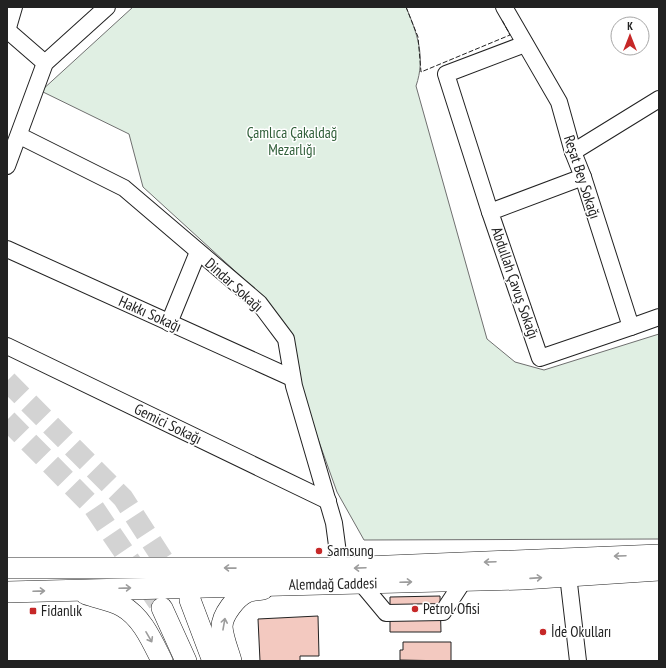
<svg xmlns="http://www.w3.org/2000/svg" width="666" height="668" font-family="'PT Sans Narrow',sans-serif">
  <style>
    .green { fill: #e0efe3; stroke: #6f6f6f }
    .building { fill: #f3c9c0; stroke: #222 }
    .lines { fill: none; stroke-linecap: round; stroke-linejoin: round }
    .major-tunnel { stroke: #d3d3d3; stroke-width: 21; stroke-dasharray: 21 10; stroke-linecap: butt }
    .minor-casing { stroke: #222; stroke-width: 18 }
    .major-casing { stroke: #222; stroke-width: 22 }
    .minor { stroke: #fff; stroke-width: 16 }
    .major { stroke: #fff; stroke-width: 21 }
    .fence { stroke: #222; stroke-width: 1; stroke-dasharray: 5 2; stroke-linecap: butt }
    .oneway { stroke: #9c9c9c }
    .poi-dot { fill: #c62828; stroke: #fff; stroke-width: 1.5 }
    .labels { text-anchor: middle; stroke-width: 3; stroke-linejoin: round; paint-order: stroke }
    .park-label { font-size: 15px; fill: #2f5e38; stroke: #fff }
    .street-label { font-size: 15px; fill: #222; stroke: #fff }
    .poi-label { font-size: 15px; fill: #222; stroke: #fff; text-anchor: start }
  </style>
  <rect width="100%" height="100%" fill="#fff"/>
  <path class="green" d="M 133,7 L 406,7 C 417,33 426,57 416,86 L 487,339 L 515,362 L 544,370 L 659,334 L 659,539 L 364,540 L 337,492 L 299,386 L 296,352 L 285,326 L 258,292 L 143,187 L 129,134 L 41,91 Z"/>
  <g class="building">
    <path d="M 440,596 L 441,632 L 390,632 L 390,597 Z"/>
    <path d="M 318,616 L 319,656 L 300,656 L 300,661 L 260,661 L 258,619 Z"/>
    <path d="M 403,642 L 451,642 L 451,661 L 400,660 L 400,650 L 403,650 Z"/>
  </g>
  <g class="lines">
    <g class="major-tunnel">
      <path d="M 7,381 L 123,498 L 177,581"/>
      <path d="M 7,420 L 94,508 L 162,608"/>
    </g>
    <defs>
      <g id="minor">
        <path d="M 504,7 L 559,102 L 573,152 L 583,177 L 631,327 L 659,317"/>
        <path d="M 7,30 L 45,63"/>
        <path d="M 7,31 L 14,7"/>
        <path d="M 20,136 L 124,188 L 259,303 L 286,339 L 294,386 L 334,523 L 340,568"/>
        <path d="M 573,152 L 659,99"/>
        <path d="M 7,166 L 45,63 L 107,7"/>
        <path d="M 583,177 L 490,212 L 540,358 L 631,327"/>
        <path d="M 490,212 L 446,74 L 525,44"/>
        <path d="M 7,249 L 292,378"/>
        <path d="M 169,323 L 198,252"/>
        <path d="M 7,346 L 328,501"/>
        <path d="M 568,575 L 578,661"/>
        <path d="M 361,583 L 386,613 L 443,612 L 464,580"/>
      </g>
      <g id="major">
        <path d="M 7,568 L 340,568 L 659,555"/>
        <path d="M 7,592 L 523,579 L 659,570"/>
        <path d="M 86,594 C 97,598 111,600 122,606 C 142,617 152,641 162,661"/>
        <path d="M 190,600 L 213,661"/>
        <path d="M 162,608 L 186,661"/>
        <path d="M 231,661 C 228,650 223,639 222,627 C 222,615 236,597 247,592 C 251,590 258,590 263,589"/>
      </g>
    </defs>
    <use href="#minor" class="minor-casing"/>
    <use href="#major" class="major-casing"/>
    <use href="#minor" class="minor"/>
    <use href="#major" class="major"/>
    <path class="fence" d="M 406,7 L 418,37 L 421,72 L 510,35 L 502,20"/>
  </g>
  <defs><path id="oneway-shaft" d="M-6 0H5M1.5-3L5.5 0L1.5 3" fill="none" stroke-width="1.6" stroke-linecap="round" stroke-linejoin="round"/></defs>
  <g class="oneway">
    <use href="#oneway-shaft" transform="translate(620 556) rotate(178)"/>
    <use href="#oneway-shaft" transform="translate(490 562) rotate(178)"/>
    <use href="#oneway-shaft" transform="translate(230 568) rotate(-179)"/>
    <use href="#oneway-shaft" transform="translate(360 568) rotate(178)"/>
    <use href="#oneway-shaft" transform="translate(536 578) rotate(-4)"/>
    <use href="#oneway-shaft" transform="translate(406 582) rotate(-2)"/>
    <use href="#oneway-shaft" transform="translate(125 588) rotate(-2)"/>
    <use href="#oneway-shaft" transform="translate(39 591) rotate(-2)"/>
    <use href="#oneway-shaft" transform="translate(224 624) rotate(-80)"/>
    <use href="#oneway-shaft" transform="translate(149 637) rotate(60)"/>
  </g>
  <g class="poi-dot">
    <circle cx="319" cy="551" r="4"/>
    <circle cx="415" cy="609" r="4"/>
    <rect x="29" y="607" width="8" height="8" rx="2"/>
    <circle cx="543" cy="632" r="4"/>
  </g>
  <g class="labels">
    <g class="park-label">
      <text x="292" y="138">Çamlıca Çakaldağ<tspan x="292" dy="17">Mezarlığı</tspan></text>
    </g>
    <g class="street-label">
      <text transform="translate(582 177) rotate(72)" y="5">Reşat Bey Sokağı</text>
      <text transform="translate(515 283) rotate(71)" y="5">Abdullah Çavuş Sokağı</text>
      <text transform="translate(234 285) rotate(42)" y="5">Dindar Sokağı</text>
      <text transform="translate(150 314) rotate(24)" y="5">Hakkı Sokağı</text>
      <text transform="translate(168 424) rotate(26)" y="5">Gemici Sokağı</text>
      <text transform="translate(333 584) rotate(-1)" y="5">Alemdağ Caddesi</text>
    </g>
    <g class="poi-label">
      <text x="327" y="556">Samsung</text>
      <text x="423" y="614">Petrol Ofisi</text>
      <text x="41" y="616">Fidanlık</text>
      <text x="551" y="637">İde Okulları</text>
    </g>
  </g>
  <rect width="666" height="668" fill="none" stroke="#222222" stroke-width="16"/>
  <g transform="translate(630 36)"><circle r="19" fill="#ffffff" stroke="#a7a7a7"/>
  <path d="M0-3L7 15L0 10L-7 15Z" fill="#c62828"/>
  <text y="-6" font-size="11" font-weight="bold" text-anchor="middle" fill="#222222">K</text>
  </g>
</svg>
